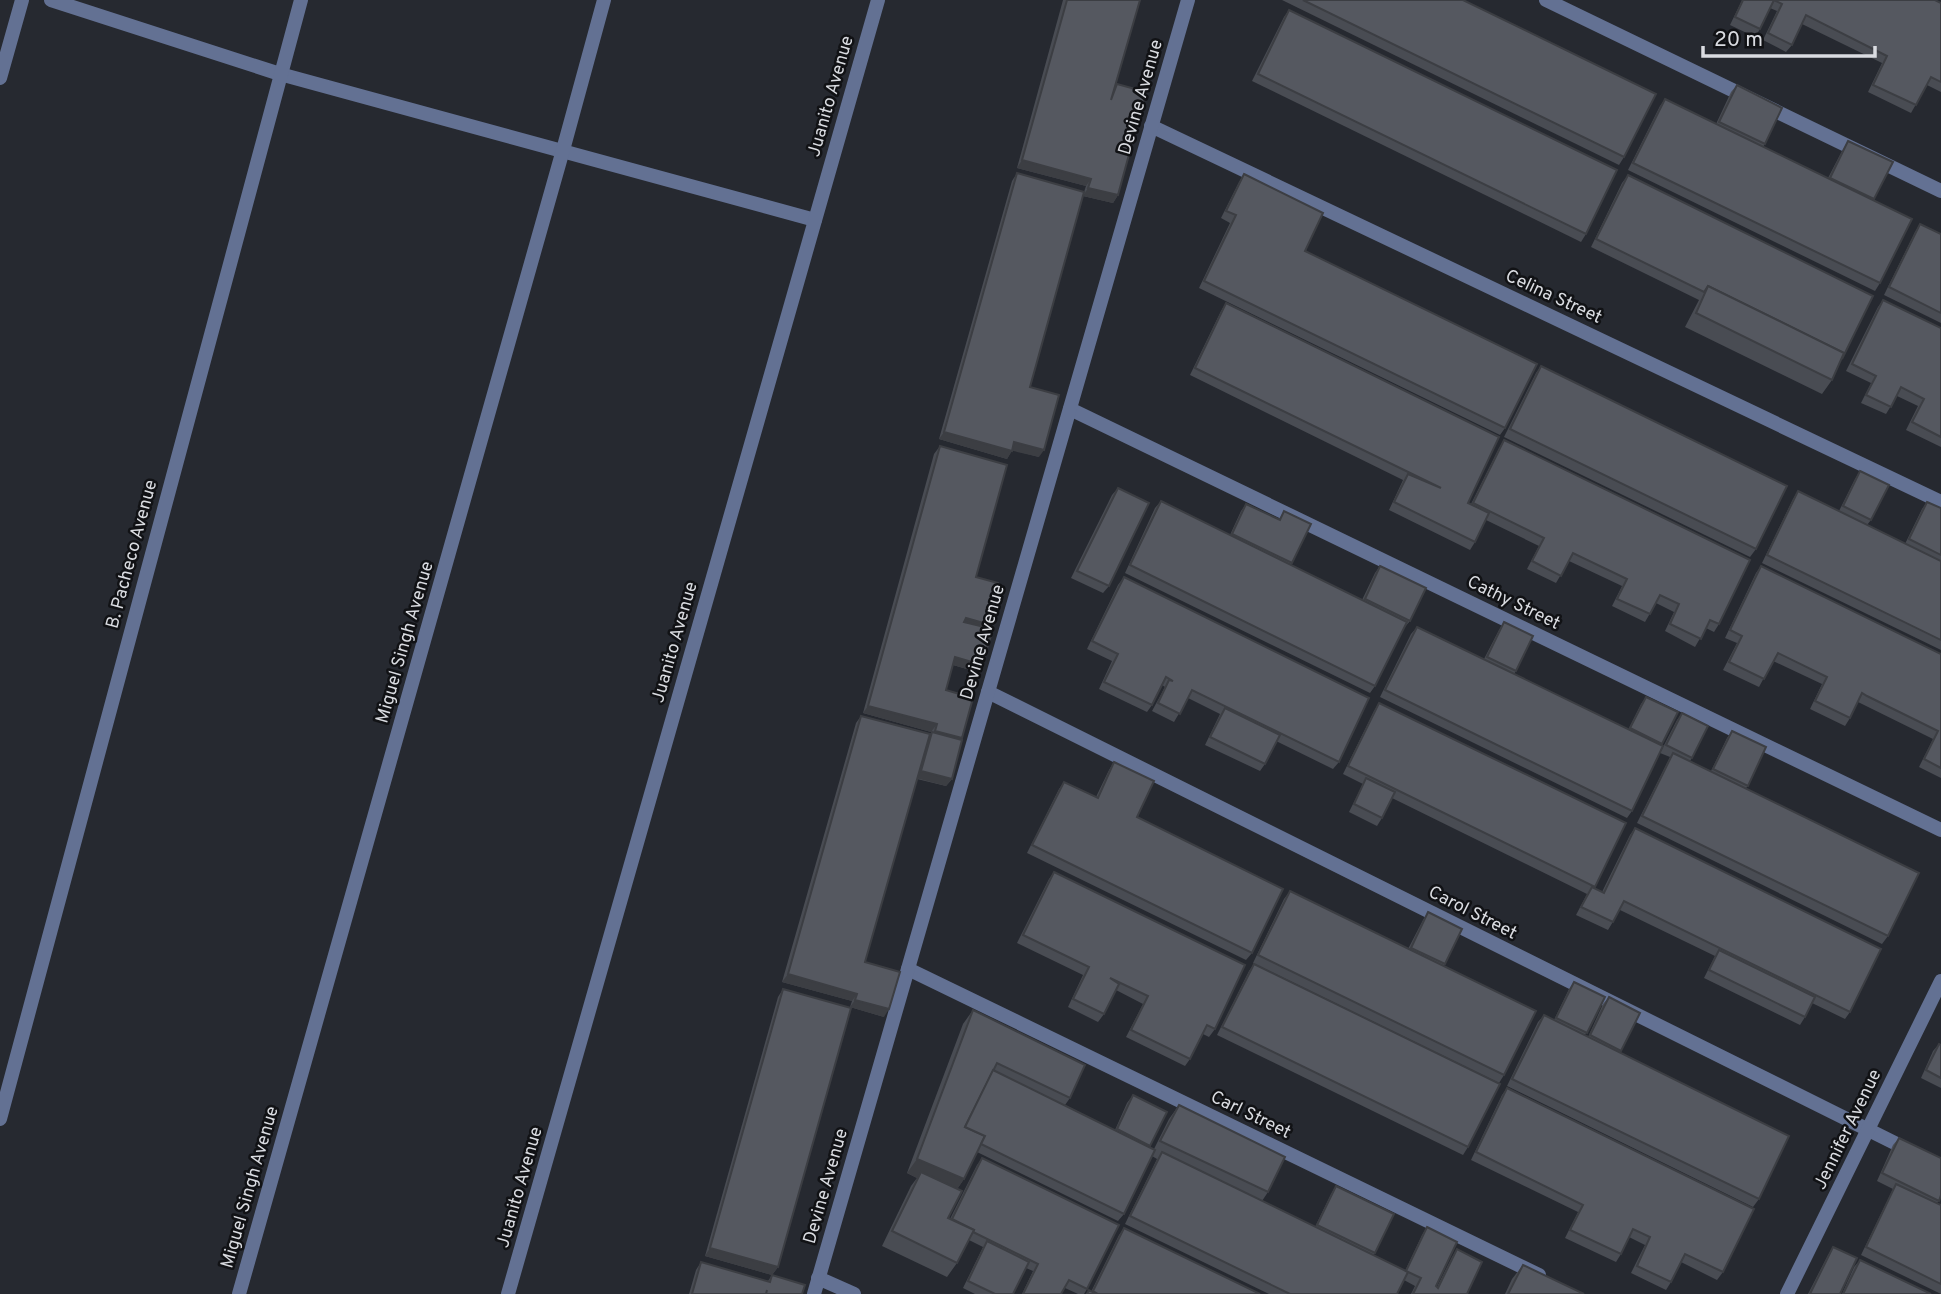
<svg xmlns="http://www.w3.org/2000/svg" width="1941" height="1294" font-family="Overpass,sans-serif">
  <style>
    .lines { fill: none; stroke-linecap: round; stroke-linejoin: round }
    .minor { stroke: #637193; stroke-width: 14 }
    .wall { fill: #494c53 }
    .shaded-wall { fill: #3c3e43 }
    .building { fill: #555860; stroke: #3c3e43; stroke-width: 2 }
    .labels { text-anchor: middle; stroke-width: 5; stroke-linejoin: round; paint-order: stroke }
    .street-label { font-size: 18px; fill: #dadce1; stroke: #111215 }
  </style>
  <rect width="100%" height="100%" fill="#262930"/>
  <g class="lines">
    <g class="minor">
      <path d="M 51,0 L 280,74 L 815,220"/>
      <path d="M 1546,0 L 1941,191"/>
      <path d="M 0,78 L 22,0"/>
      <path d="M 1151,126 L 1941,502"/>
      <path d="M 1070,409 L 1941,830"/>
      <path d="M 988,692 L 1941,1166"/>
      <path d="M 908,969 L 1539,1275"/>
      <path d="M 0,1119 L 301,0"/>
      <path d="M 818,1278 L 854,1294"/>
      <path d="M 239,1294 L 563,150 L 604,0"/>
      <path d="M 508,1294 L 878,0"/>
      <path d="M 814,1294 L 1188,0"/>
      <path d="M 1787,1294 L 1941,981"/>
    </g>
  </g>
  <g class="wall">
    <path d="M 1063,0 L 1140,0 L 1115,87 L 1117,84 L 1118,195 L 1113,203 L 1083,196 L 1030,387 L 1039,457 L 1012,450 L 1007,459 L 939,439 L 1012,181 L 1017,173 L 1084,192 L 1086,186 L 1017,168 Z"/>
    <path d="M 1282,0 L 1463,0 L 1624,157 L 1619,165 Z"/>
    <path d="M 1742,0 L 1935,0 L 1941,3 L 1941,92 L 1927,85 L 1911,113 L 1868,92 L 1882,63 L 1802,24 L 1792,45 L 1786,52 L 1763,40 L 1777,11 L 1770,8 L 1760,29 L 1755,37 L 1730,25 Z"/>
    <path d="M 1289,10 L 1586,234 L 1581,242 L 1252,81 L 1284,17 Z"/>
    <path d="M 1737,85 L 1765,144 L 1763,147 L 1828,178 L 1843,149 L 1848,141 L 1893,162 L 1873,200 L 1880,283 L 1875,291 L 1628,170 L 1660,106 L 1665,99 L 1716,124 L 1731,92 Z"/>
    <path d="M 1244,174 L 1305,251 L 1505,428 L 1500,435 L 1199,288 L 1230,223 L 1221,218 L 1239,182 Z"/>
    <path d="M 1628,175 L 1832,380 L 1822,394 L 1685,327 L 1699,300 L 1591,247 L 1622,183 Z"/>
    <path d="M 1920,224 L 1941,234 L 1941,323 L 1884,295 L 1915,232 Z"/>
    <path d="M 1883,300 L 1941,328 L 1941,447 L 1906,430 L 1918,406 L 1897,396 L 1886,414 L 1861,403 L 1871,383 L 1846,371 L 1878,307 Z"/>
    <path d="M 1226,303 L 1468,503 L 1471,504 L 1499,448 L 1504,440 L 1719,624 L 1714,632 L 1706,628 L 1695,647 L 1665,631 L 1674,612 L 1656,603 L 1645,622 L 1612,606 L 1622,586 L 1569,561 L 1556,583 L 1527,569 L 1539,546 L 1486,520 L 1475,542 L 1470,550 L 1389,510 L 1403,480 L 1190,375 L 1221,311 Z"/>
    <path d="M 1541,366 L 1756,549 L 1750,557 L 1504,437 L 1536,373 Z"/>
    <path d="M 940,446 L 976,577 L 985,627 L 977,672 L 953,665 L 946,690 L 961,739 L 952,779 L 946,786 L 917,779 L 865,962 L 884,1017 L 850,1007 L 852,1001 L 782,982 L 856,723 L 861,716 L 929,736 L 931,733 L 931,732 L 863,713 L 934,454 Z"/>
    <path d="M 1860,471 L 1871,520 L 1867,525 L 1905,544 L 1922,509 L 1927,502 L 1941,508 L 1941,650 L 1762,563 L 1793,499 L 1798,491 L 1839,511 L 1855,479 Z"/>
    <path d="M 1118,488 L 1109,586 L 1103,593 L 1071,578 L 1112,495 Z"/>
    <path d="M 1161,501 L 1230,535 L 1241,511 L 1246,504 L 1279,519 L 1284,511 L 1311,524 L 1291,565 L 1362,600 L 1375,573 L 1380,566 L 1410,621 L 1404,628 L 1375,686 L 1370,693 L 1125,573 L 1155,508 Z"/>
    <path d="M 1761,566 L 1941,654 L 1941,778 L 1919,767 L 1933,739 L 1858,702 L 1850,718 L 1845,726 L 1810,709 L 1822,684 L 1773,661 L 1759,687 L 1723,670 L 1737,643 L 1725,638 L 1756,573 Z"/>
    <path d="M 1124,577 L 1339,762 L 1333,769 L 1276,741 L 1265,764 L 1260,771 L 1205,745 L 1220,714 L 1188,698 L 1174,722 L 1152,711 L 1165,687 L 1162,685 L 1152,705 L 1147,712 L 1099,689 L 1112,661 L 1087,649 L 1118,585 Z"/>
    <path d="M 1504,622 L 1516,671 L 1514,674 L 1628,730 L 1641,704 L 1646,697 L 1678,712 L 1661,746 L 1632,811 L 1627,818 L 1380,697 L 1411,634 L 1417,627 L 1484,659 L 1499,630 Z"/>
    <path d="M 1379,703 L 1594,888 L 1602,892 L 1630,835 L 1635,828 L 1850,1012 L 1845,1019 L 1812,1003 L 1805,1017 L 1800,1025 L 1704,978 L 1715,956 L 1620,910 L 1608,930 L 1576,915 L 1587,894 L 1392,798 L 1382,818 L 1377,826 L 1349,812 L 1363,784 L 1343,774 L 1374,711 Z"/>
    <path d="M 1682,713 L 1692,758 L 1690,761 L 1711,771 L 1727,738 L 1732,731 L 1748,786 L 1746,788 L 1888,936 L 1882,944 L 1637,823 L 1670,757 L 1660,753 L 1677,720 Z"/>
    <path d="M 1114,762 L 1137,817 L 1252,953 L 1246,960 L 1027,853 L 1059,789 L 1064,782 L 1096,797 L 1109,770 Z"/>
    <path d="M 1054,872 L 1215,1029 L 1209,1037 L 1203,1034 L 1190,1059 L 1185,1066 L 1126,1037 L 1143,1004 L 1116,990 L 1104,1014 L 1098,1022 L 1068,1007 L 1083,975 L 1017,943 L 1049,879 Z"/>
    <path d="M 1290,891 L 1408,949 L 1423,920 L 1428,912 L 1445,964 L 1444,966 L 1504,1075 L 1499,1083 L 1253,963 L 1284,899 Z"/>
    <path d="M 1254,964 L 1468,1147 L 1463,1155 L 1217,1035 L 1249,971 Z"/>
    <path d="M 1574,982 L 1605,997 L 1585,1035 L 1588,1037 L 1603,1004 L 1609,997 L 1621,1051 L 1620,1052 L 1759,1199 L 1753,1207 L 1507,1086 L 1538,1022 L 1544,1015 L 1554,1020 L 1569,989 Z"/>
    <path d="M 783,989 L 778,1267 L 772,1275 L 705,1256 L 778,997 Z"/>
    <path d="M 973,1010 L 1070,1098 L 1065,1105 L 1115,1130 L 1127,1103 L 1133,1095 L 1167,1112 L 1149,1147 L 1154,1149 L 1169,1119 L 1179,1105 L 1268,1192 L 1262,1201 L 1315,1227 L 1331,1194 L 1336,1186 L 1375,1253 L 1373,1256 L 1405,1271 L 1422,1235 L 1427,1227 L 1436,1286 L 1437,1287 L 1452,1257 L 1457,1249 L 1467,1294 L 1411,1294 L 1415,1286 L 1404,1280 L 1397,1294 L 1269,1294 L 1125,1224 L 1157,1159 L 1152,1156 L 1124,1214 L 1118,1221 L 977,1152 L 964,1179 L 957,1189 L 948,1218 L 950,1219 L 977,1165 L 982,1158 L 1087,1289 L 1084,1294 L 1078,1294 L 1065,1288 L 1061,1294 L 1022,1294 L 1033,1271 L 1026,1268 L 1013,1294 L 975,1294 L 963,1288 L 983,1247 L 969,1240 L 957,1263 L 947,1277 L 882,1246 L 911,1186 L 917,1178 L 907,1173 L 963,1024 Z"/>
    <path d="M 1939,1044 L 1941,1045 L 1941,1088 L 1921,1078 L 1933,1051 Z"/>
    <path d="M 1507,1088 L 1723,1272 L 1717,1280 L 1681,1262 L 1671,1282 L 1666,1290 L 1631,1273 L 1645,1245 L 1629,1237 L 1621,1254 L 1616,1262 L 1565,1238 L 1578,1212 L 1471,1160 L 1502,1095 Z"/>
    <path d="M 1899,1138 L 1939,1201 L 1937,1203 L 1941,1205 L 1941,1294 L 1861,1255 L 1893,1189 L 1877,1181 L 1893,1145 Z"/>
    <path d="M 1124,1228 L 1260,1294 L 1086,1294 L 1089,1290 L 1091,1292 L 1119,1235 Z"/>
    <path d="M 1833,1247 L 1840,1294 L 1808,1294 L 1828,1255 Z"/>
    <path d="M 1860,1260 L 1931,1294 L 1842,1294 L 1854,1267 Z"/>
    <path d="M 701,1262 L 768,1281 L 772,1275 L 802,1294 L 689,1294 L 696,1270 Z"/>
    <path d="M 1523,1265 L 1584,1294 L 1505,1294 L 1512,1279 Z"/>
  </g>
  <g class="shaded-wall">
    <path d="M 1022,160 L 1091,179 L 1086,186 L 1017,168 Z"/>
    <path d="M 1088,188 L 1118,195 L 1113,203 L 1083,196 Z"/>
    <path d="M 944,432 L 1012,451 L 1007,459 L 939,439 Z"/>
    <path d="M 1014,442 L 1044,450 L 1039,457 L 1009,450 Z"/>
    <path d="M 966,618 L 987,624 L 982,631 L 960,626 Z"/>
    <path d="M 955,657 L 982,665 L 977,672 L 950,664 Z"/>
    <path d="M 868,706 L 937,724 L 931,732 L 863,713 Z"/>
    <path d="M 935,731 L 962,738 L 957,745 L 930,738 Z"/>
    <path d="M 921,771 L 952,779 L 946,786 L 916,778 Z"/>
    <path d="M 788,974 L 857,994 L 852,1001 L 782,982 Z"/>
    <path d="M 855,1000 L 889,1009 L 884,1017 L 850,1007 Z"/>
    <path d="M 917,1159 L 964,1179 L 954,1194 L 921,1172 L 917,1178 L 907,1173 Z"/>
    <path d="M 710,1248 L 778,1267 L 772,1275 L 705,1256 Z"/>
  </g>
  <g class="building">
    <path d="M 1067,0 L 1140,0 L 1111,100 L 1117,84 L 1146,92 L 1118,195 L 1088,188 L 1091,179 L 1022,160 Z"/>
    <path d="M 1303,0 L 1463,0 L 1656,94 L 1624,157 Z"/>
    <path d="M 1743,0 L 1935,0 L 1941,3 L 1941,82 L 1931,77 L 1916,105 L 1873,85 L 1887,56 L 1806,15 L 1792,45 L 1768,33 L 1782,4 L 1774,0 L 1760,29 L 1735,17 Z"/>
    <path d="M 1289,10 L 1617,170 L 1586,234 L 1258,74 Z"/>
    <path d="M 1737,85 L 1782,108 L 1765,144 L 1719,122 Z"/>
    <path d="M 1665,99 L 1912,219 L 1880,283 L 1633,163 Z"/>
    <path d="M 1848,141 L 1893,162 L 1874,199 L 1830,178 Z"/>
    <path d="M 1017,173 L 1084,192 L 1030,387 L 1059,395 L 1044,450 L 1014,442 L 1012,451 L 944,432 Z"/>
    <path d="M 1244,174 L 1323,213 L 1305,251 L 1537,364 L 1505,428 L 1204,281 L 1236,215 L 1226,211 Z"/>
    <path d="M 1628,175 L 1873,296 L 1842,359 L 1844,353 L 1708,286 L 1704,292 L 1596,239 Z"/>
    <path d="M 1920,224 L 1941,234 L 1941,313 L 1889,287 Z"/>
    <path d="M 1708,286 L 1844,353 L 1832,380 L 1696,313 Z"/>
    <path d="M 1883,300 L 1941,328 L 1941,437 L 1912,422 L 1924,399 L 1901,387 L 1891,407 L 1866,395 L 1876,376 L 1852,364 Z"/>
    <path d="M 1226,303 L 1499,437 L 1468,503 L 1489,513 L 1475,542 L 1394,502 L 1408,474 L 1441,488 L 1195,368 Z"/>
    <path d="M 1541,366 L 1787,486 L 1756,549 L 1510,429 Z"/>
    <path d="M 1504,440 L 1750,560 L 1719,624 L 1710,620 L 1701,639 L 1670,624 L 1679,604 L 1660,595 L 1650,614 L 1617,599 L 1627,579 L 1573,553 L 1561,576 L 1532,561 L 1544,538 L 1473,503 Z"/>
    <path d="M 940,446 L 1007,465 L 976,577 L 998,583 L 987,624 L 966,618 L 964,622 L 993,629 L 982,665 L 955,657 L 946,690 L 973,698 L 962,738 L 935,731 L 937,724 L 868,706 Z"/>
    <path d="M 1860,471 L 1889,485 L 1871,520 L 1843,506 Z"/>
    <path d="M 1118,488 L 1149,503 L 1109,586 L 1077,571 Z"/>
    <path d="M 1798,491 L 1941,561 L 1941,640 L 1767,555 Z"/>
    <path d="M 1161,501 L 1407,622 L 1375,686 L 1130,565 Z"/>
    <path d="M 1927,502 L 1941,508 L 1941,555 L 1909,539 Z"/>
    <path d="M 1246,504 L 1280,520 L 1284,511 L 1311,524 L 1292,563 L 1232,534 Z"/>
    <path d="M 1380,566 L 1426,588 L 1410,621 L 1365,599 Z"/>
    <path d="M 1761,566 L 1941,654 L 1941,768 L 1924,759 L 1938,731 L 1867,696 L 1862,693 L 1850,718 L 1815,701 L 1827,677 L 1778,653 L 1764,679 L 1729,662 L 1742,636 L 1730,630 Z"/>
    <path d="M 1124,577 L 1369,698 L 1339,762 L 1192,690 L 1180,714 L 1158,703 L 1169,680 L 1173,681 L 1166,677 L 1152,705 L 1104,682 L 1118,654 L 1092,641 Z"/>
    <path d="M 1504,622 L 1533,636 L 1516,671 L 1487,657 Z"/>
    <path d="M 1417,627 L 1663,746 L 1632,811 L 1385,690 Z"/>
    <path d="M 1646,697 L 1678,712 L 1662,744 L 1630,728 Z"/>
    <path d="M 1379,703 L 1626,823 L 1595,887 L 1348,766 Z"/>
    <path d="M 1225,708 L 1280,735 L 1265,764 L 1210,737 Z"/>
    <path d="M 1682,713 L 1708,726 L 1692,758 L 1666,745 Z"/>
    <path d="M 861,716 L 930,734 L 865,962 L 900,972 L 889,1009 L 855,1000 L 857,994 L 788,974 Z"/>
    <path d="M 1732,731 L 1766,747 L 1748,786 L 1713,769 Z"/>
    <path d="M 932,732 L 962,740 L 952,779 L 921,771 Z"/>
    <path d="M 1673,753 L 1919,873 L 1888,936 L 1642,816 Z"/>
    <path d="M 1114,762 L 1154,781 L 1137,817 L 1283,889 L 1252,953 L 1032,845 L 1064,782 L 1098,798 Z"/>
    <path d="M 1366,778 L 1395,792 L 1382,818 L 1354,804 Z"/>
    <path d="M 1635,828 L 1881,949 L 1850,1012 L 1624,901 L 1613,922 L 1581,907 L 1592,887 L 1604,893 Z"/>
    <path d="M 1054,872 L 1245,965 L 1215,1029 L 1207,1025 L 1190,1059 L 1131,1030 L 1148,996 L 1110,978 L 1119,984 L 1104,1014 L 1073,999 L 1089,967 L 1023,935 Z"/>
    <path d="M 1290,891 L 1536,1011 L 1504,1075 L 1258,955 Z"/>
    <path d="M 1428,912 L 1462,929 L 1445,964 L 1411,948 Z"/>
    <path d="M 1719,950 L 1815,997 L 1805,1017 L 1709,970 Z"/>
    <path d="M 1254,964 L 1500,1084 L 1468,1147 L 1222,1027 Z"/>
    <path d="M 1574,982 L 1605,997 L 1587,1033 L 1556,1018 Z"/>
    <path d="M 783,989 L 851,1008 L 778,1267 L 710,1248 Z"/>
    <path d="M 1609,997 L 1640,1013 L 1621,1051 L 1590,1035 Z"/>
    <path d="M 973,1010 L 1085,1065 L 1070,1098 L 997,1063 L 965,1127 L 985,1136 L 964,1179 L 917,1159 Z"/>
    <path d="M 1544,1015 L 1789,1136 L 1759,1199 L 1512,1079 Z"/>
    <path d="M 1939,1044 L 1941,1045 L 1941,1078 L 1926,1070 Z"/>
    <path d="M 993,1070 L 1155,1150 L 1124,1214 L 981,1144 L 985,1136 L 965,1127 Z"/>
    <path d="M 1507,1088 L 1754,1209 L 1723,1272 L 1685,1254 L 1671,1282 L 1637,1266 L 1650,1237 L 1633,1229 L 1621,1254 L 1570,1230 L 1583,1205 L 1476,1152 Z"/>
    <path d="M 1133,1095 L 1167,1112 L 1150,1146 L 1117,1129 Z"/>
    <path d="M 1179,1105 L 1285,1157 L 1268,1192 L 1160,1141 Z"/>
    <path d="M 1899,1138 L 1941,1158 L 1941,1195 L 1939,1201 L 1882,1173 Z"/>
    <path d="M 1162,1152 L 1408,1272 L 1397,1294 L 1290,1294 L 1130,1216 Z"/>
    <path d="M 982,1158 L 1119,1225 L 1087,1289 L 1069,1280 L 1061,1294 L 1023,1294 L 1038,1264 L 973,1232 L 974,1230 L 952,1219 Z"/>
    <path d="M 921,1172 L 962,1191 L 948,1218 L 974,1230 L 957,1263 L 892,1231 Z"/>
    <path d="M 1896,1184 L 1941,1205 L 1941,1284 L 1866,1247 Z"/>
    <path d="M 1336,1186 L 1394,1214 L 1375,1253 L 1317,1225 Z"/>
    <path d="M 1427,1227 L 1457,1242 L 1436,1286 L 1438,1288 L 1457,1249 L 1482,1262 L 1467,1294 L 1413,1294 L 1421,1278 L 1406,1271 Z"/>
    <path d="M 1124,1228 L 1260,1294 L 1098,1294 L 1093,1291 Z"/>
    <path d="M 987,1241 L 1029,1262 L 1013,1294 L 995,1294 L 968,1281 Z"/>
    <path d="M 1833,1247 L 1857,1258 L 1840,1294 L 1810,1294 Z"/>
    <path d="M 1860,1260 L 1931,1294 L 1843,1294 Z"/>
    <path d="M 701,1262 L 770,1282 L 772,1275 L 805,1285 L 802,1294 L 766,1294 L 767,1290 L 766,1294 L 692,1294 Z"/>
    <path d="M 1523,1265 L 1584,1294 L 1508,1294 Z"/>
    <path d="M 1089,1290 L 1096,1294 L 1087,1294 Z"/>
  </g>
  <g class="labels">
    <g class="street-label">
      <text transform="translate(830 96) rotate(-74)" y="6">Juanito Avenue</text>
      <text transform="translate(1140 97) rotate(-74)" y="6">Devine Avenue</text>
      <text transform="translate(1554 296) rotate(25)" y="6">Celina Street</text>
      <text transform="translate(131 554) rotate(-75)" y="6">B. Pacheco Avenue</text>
      <text transform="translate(1514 602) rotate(26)" y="6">Cathy Street</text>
      <text transform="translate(404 642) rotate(-74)" y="6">Miguel Singh Avenue</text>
      <text transform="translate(674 642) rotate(-74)" y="6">Juanito Avenue</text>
      <text transform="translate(982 642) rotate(-74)" y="6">Devine Avenue</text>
      <text transform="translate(1473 912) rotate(27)" y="6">Carol Street</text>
      <text transform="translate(1251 1114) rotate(26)" y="6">Carl Street</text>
      <text transform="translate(1847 1129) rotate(-64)" y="6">Jennifer Avenue</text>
      <text transform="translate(825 1186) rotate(-74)" y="6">Devine Avenue</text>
      <text transform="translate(249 1187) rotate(-74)" y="6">Miguel Singh Avenue</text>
      <text transform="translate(519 1187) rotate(-74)" y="6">Juanito Avenue</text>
    </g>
  </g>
  <path d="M1703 46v10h172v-10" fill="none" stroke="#dadce1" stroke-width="3.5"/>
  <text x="1714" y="46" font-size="21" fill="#dadce1" stroke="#111215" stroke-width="5" paint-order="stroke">20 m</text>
</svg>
